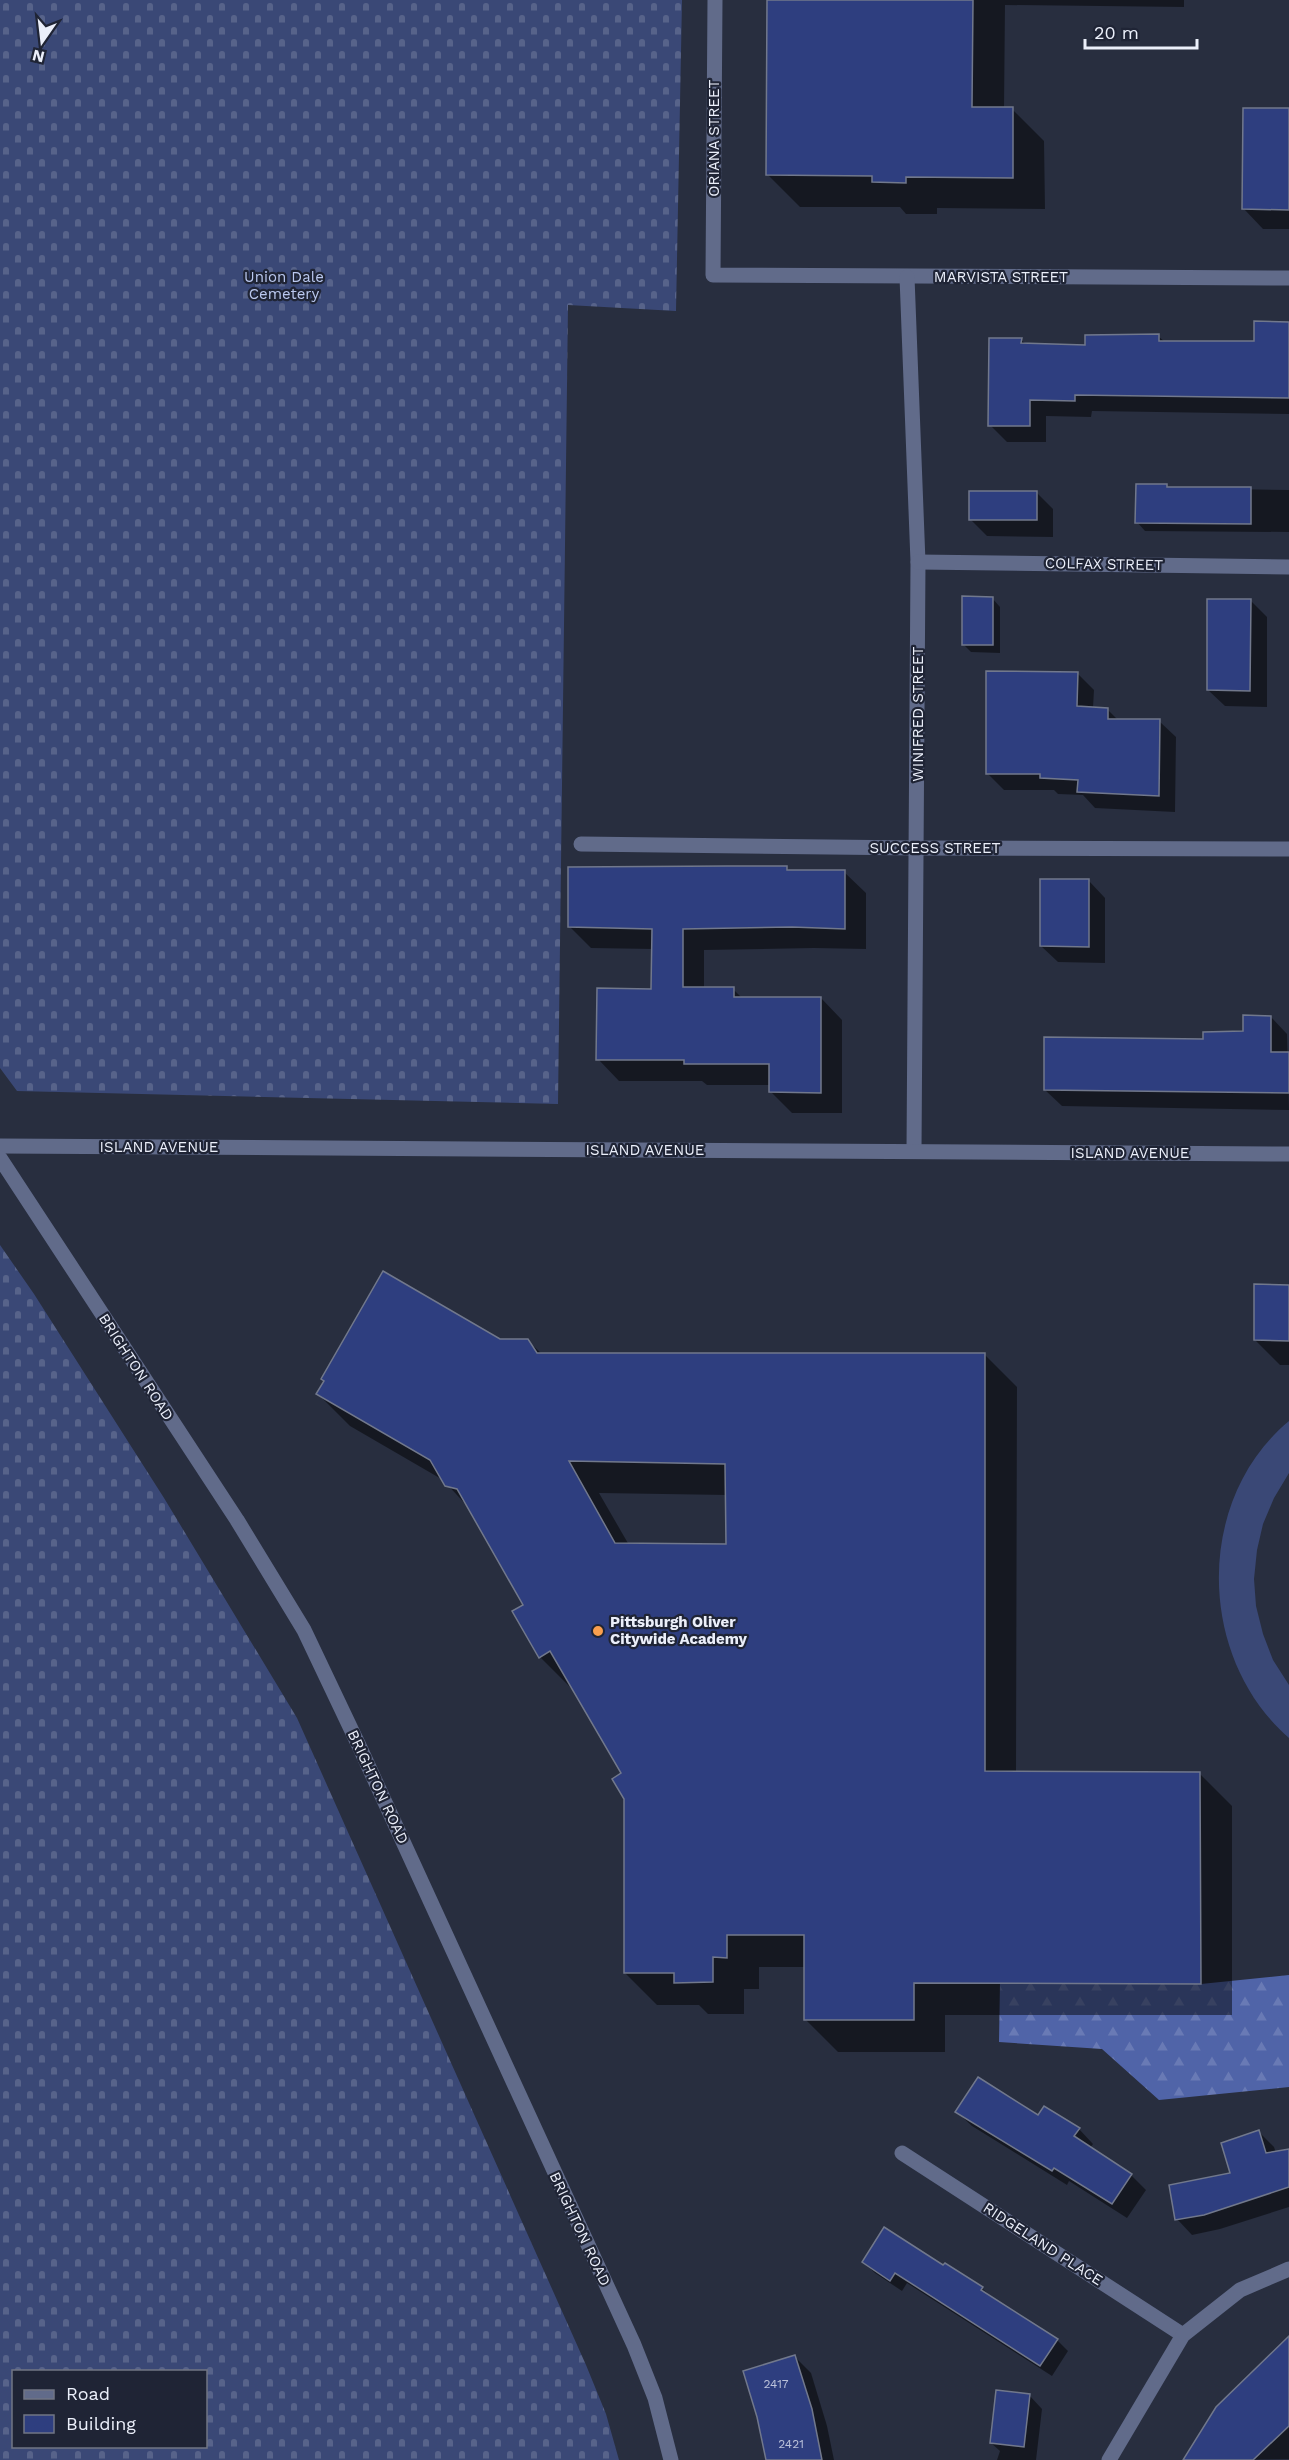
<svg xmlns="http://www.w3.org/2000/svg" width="1289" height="2460" font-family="'Work Sans',sans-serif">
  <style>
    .grass { fill: #3a4876 }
    .forest { fill: url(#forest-firs) }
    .cemetery { fill: url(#cemetery-stones); fill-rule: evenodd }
    .shadow { fill: #0007; fill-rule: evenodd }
    .building { fill: #2e3e7f; stroke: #71788c; stroke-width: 1.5; fill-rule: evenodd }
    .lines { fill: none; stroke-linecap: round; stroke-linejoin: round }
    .minor { stroke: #616b8a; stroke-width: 15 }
    .poi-dot { fill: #fa9f4e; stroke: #1f2435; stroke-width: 2 }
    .labels { text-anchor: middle; stroke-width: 4.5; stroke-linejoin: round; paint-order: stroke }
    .number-label { font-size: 12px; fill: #bcc3db }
    .street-label { font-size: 15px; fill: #ebeffa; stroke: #1f2435 }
    .park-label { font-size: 15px; fill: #bac8ef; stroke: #1f2435 }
    .poi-label { font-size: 15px; font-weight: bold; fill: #ebeffa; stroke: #1f2435; text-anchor: start }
  </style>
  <defs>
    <pattern id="forest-firs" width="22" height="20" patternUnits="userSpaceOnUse" patternTransform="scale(1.5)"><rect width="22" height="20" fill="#5064a8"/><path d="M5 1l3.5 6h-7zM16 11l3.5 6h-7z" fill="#697ab5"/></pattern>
    <pattern id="cemetery-stones" width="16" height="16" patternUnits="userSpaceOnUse" patternTransform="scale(1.5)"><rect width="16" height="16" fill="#3a4876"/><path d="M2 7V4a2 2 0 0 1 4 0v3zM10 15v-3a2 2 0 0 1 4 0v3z" fill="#57638a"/></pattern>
  </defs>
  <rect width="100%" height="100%" fill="#282e3f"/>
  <path class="grass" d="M 1289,1421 L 1289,1473 L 1274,1498 L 1263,1524 L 1257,1550 L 1254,1579 L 1256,1606 L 1263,1634 L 1273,1660 L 1289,1685 L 1289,1738 C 1197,1658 1194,1500 1289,1421 Z"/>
  <path class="forest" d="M 1289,1975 L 1289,2087 L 1159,2100 L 1102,2049 L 999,2042 L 1000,1983 L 1201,1984 Z"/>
  <g class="cemetery">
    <path d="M 0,0 L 682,0 L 676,311 L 568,305 L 558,1104 L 17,1091 L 0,1068 Z"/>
    <path d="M 0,1245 L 34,1294 L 164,1498 L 297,1718 L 586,2365 L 606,2414 L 619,2460 L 0,2460 ZM 14,2372 L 206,2372 L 206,2446 L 14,2446 Z"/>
  </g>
  <g class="shadow">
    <path d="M 769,0 L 1249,0 L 1184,0 L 1184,7 L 1005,5 L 1004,109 L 1012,109 L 1044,141 L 1045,209 L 937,208 L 937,214 L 906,214 L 900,207 L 800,207 L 768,175 Z"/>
    <path d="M 1289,110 L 1289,229 L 1263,229 L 1244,209 Z"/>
    <path d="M 1289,323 L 1289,414 L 1092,411 L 1091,417 L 1046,416 L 1046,442 L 1007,442 L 990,425 L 1021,340 L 1026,344 L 1086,347 L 1158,336 L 1165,342 L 1255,342 Z"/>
    <path d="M 1166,485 L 1169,488 L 1289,490 L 1289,532 L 1145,531 L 1137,522 Z"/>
    <path d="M 1036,492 L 1053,509 L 1053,537 L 987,536 L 970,519 Z"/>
    <path d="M 992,598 L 1000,607 L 1000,653 L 971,652 L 963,644 Z"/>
    <path d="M 1250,600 L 1267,617 L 1267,707 L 1225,706 L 1208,690 Z"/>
    <path d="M 1077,673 L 1094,690 L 1093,708 L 1107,709 L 1119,721 L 1159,721 L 1176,737 L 1175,812 L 1095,808 L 1083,795 L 1058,794 L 1054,790 L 1004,790 L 987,773 Z"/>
    <path d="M 786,867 L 790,871 L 844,872 L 866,893 L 866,949 L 814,948 L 704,950 L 704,989 L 733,989 L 742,998 L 821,998 L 842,1020 L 842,1113 L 792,1113 L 770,1091 L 770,1085 L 707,1085 L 702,1081 L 619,1081 L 598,1059 L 652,991 L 653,949 L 591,948 L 569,926 Z"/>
    <path d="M 1089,881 L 1105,898 L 1105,963 L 1058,962 L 1041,946 Z"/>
    <path d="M 1271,1017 L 1287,1034 L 1289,1110 L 1062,1106 L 1045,1090 L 1204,1041 L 1244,1032 Z"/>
    <path d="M 1289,1286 L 1289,1365 L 1280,1365 L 1255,1340 Z"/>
    <path d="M 500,1340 L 527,1340 L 542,1354 L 985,1355 L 1017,1387 L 1016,1773 L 1200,1774 L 1232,1806 L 1232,2015 L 945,2015 L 945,2052 L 838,2052 L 805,2019 L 806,1967 L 759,1967 L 759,1989 L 744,1989 L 744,2014 L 708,2014 L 699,2005 L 657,2005 L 625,1973 L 625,1799 L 623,1774 L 572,1689 L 540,1657 L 525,1605 L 470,1509 L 443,1480 L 350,1426 L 318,1394 ZM 599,1493 L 727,1495 L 727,1546 L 629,1545 Z"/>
    <path d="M 957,2112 L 1079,2129 L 1093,2144 L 1090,2148 L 1131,2175 L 1146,2190 L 1127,2218 L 1069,2181 L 1067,2185 L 972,2126 Z"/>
    <path d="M 1259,2132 L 1274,2147 L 1276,2153 L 1289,2150 L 1289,2207 L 1220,2229 L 1192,2235 L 1177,2219 L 1232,2174 Z"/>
    <path d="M 863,2262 L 943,2267 L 982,2288 L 994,2300 L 1057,2340 L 1068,2351 L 1052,2376 L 907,2283 L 902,2291 L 875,2273 Z"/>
    <path d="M 1289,2341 L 1289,2459 L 1192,2460 Z"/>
    <path d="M 795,2357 L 811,2373 L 827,2426 L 834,2460 L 768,2460 Z"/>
    <path d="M 1029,2395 L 1042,2409 L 1036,2460 L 997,2460 L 1000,2451 L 991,2443 Z"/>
  </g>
  <g class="building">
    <path d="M 767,0 L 973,0 L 972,107 L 1013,107 L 1013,178 L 906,177 L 906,183 L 872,182 L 872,176 L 766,175 Z"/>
    <path d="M 1243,108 L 1289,108 L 1289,210 L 1242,209 Z"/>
    <path d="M 1254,321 L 1289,322 L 1289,398 L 1075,395 L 1075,401 L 1030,400 L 1030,426 L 988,426 L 989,338 L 1022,338 L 1021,343 L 1085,345 L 1085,335 L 1159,334 L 1159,341 L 1254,341 Z"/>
    <path d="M 1136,484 L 1167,484 L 1167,487 L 1251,487 L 1251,524 L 1135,523 Z"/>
    <rect x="969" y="491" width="68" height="29"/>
    <path d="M 962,596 L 993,597 L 993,645 L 962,645 Z"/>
    <path d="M 1207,599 L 1251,599 L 1250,691 L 1207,690 Z"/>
    <path d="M 986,671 L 1078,672 L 1077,706 L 1108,708 L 1108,719 L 1160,719 L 1159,796 L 1077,792 L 1078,780 L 1040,778 L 1040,774 L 986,774 Z"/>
    <path d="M 727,866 L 787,866 L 787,870 L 845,870 L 845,929 L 792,927 L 683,929 L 683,987 L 734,987 L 734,997 L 821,997 L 821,1093 L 769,1092 L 769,1064 L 684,1064 L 684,1060 L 596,1060 L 597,988 L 651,989 L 652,929 L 568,927 L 568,867 Z"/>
    <path d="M 1040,879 L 1089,879 L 1089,947 L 1040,946 Z"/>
    <path d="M 1243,1015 L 1271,1016 L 1271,1052 L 1289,1052 L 1289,1093 L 1044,1090 L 1044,1037 L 1203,1039 L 1203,1032 L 1243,1031 Z"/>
    <path d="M 383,1271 L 500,1339 L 528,1339 L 537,1353 L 985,1353 L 985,1771 L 1200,1772 L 1201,1984 L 914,1983 L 914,2020 L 804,2020 L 804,1935 L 727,1935 L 727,1958 L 713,1957 L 713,1982 L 674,1983 L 674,1973 L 624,1973 L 624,1799 L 612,1779 L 621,1773 L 550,1651 L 539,1658 L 512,1611 L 523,1605 L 457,1489 L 445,1486 L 430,1460 L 316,1394 L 324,1381 L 321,1379 ZM 569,1461 L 725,1464 L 726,1544 L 615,1543 Z"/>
    <path d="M 1254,1284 L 1289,1285 L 1289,1341 L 1254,1340 Z"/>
    <path d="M 978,2077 L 1038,2115 L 1044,2106 L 1080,2128 L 1074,2136 L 1132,2174 L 1112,2204 L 1054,2168 L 1052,2171 L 955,2112 Z"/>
    <path d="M 1259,2130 L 1266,2153 L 1289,2149 L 1289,2187 L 1204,2215 L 1175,2220 L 1169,2185 L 1230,2173 L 1221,2143 Z"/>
    <path d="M 884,2227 L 943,2265 L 945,2263 L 983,2287 L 981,2290 L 1058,2339 L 1040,2366 L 895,2273 L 890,2281 L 862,2262 Z"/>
    <path d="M 1289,2336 L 1289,2426 L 1253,2460 L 1183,2460 L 1216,2407 Z"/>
    <path d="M 795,2355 L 812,2409 L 822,2460 L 766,2460 L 757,2417 L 743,2371 Z"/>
    <path d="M 996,2390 L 1030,2394 L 1024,2447 L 990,2443 Z"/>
  </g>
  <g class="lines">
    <g class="minor">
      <path d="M 715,0 L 713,275 L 1289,278"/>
      <path d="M 907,277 L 918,562 L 914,1151"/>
      <path d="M 918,562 L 1289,567"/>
      <path d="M 581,844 L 917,848 L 1289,849"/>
      <path d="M 0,1146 L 1289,1154"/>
      <path d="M 0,1158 L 237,1520 L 304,1630 L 361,1750 L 634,2345 L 655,2398 L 671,2460"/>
      <path d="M 902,2153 L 1183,2335"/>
      <path d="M 1109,2460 L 1183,2335 L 1240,2290 L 1289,2269"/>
    </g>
  </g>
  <circle class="poi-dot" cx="598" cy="1631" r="6"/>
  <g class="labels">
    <g class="number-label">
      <text x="776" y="2388">2417</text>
      <text x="791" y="2448">2421</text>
    </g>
    <g class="street-label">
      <text transform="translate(714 138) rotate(-90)" y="5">ORIANA STREET</text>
      <text x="1001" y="282">MARVISTA STREET</text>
      <text transform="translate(1104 564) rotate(1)" y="5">COLFAX STREET</text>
      <text transform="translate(918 714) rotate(-90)" y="5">WINIFRED STREET</text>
      <text x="935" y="853">SUCCESS STREET</text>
      <text x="159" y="1152">ISLAND AVENUE</text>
      <text x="645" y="1155">ISLAND AVENUE</text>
      <text x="1130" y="1158">ISLAND AVENUE</text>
      <text transform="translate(136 1367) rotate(57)" y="5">BRIGHTON ROAD</text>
      <text transform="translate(378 1787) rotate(65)" y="5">BRIGHTON ROAD</text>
      <text transform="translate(580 2229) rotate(65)" y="5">BRIGHTON ROAD</text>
      <text transform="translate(1043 2244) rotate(33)" y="5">RIDGELAND PLACE</text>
    </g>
    <g class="park-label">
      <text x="284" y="282">Union Dale<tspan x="284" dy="17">Cemetery</tspan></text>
    </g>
    <g class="poi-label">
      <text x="610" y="1627">Pittsburgh Oliver<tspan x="610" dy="17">Citywide Academy</tspan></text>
    </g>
  </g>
  <rect x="12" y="2370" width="195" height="78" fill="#1f2435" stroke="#717584" stroke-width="1.5"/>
  <rect x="24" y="2390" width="30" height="9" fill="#616b8a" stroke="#717584" stroke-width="1.5"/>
  <text x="66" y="2400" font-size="18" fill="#ebeffa">Road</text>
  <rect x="24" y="2415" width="30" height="18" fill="#2e3e7f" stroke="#717584" stroke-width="1.5"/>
  <text x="66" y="2430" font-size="18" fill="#ebeffa">Building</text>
  <g transform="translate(42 42) rotate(194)" stroke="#1f2435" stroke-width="4.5" paint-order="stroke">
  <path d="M0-4.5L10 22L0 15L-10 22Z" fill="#ebeffa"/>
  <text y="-9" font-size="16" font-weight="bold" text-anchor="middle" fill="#ebeffa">N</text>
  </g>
  <path d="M1085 39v9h112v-9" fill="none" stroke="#ebeffa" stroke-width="3"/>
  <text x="1094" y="39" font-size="18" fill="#ebeffa" stroke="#1f2435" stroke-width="4.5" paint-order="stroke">20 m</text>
</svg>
